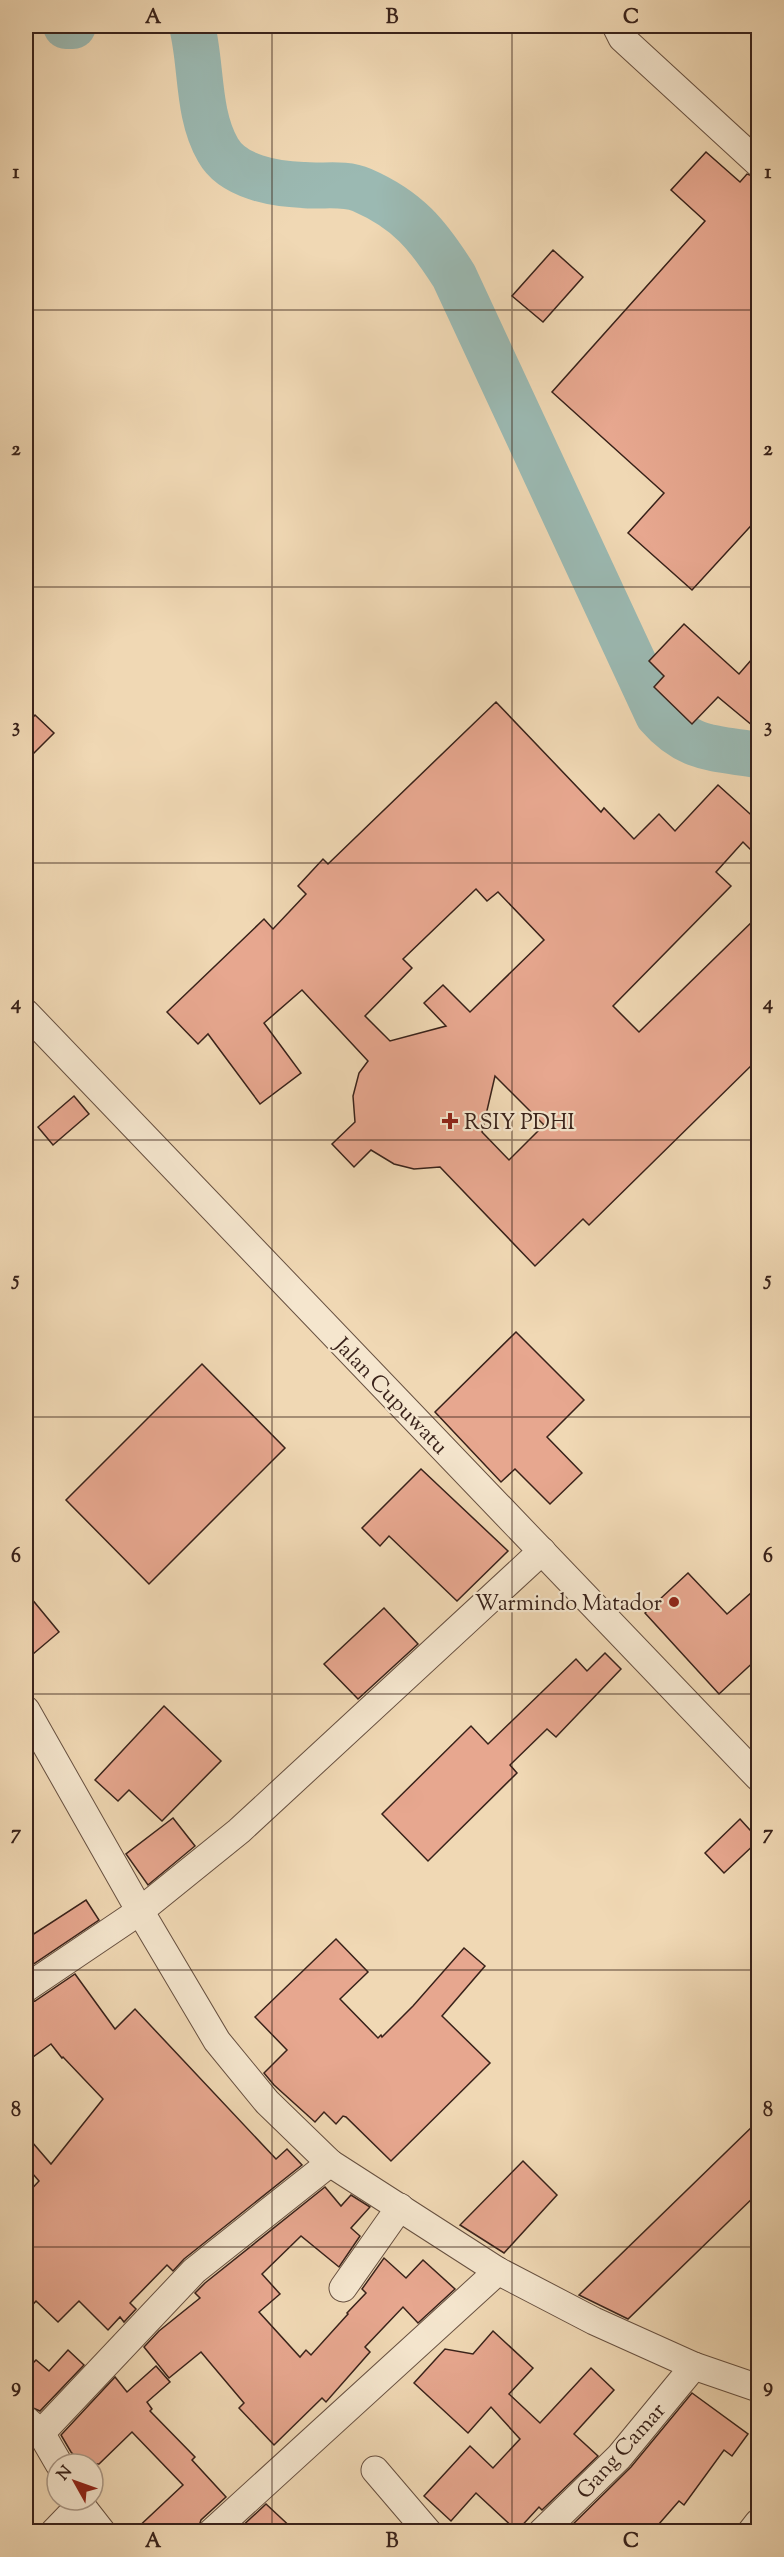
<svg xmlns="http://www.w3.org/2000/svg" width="784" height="2557" font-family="'Sorts Mill Goudy',serif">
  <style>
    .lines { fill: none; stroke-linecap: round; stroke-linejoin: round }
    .river { stroke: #9bb9b2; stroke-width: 46 }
    .building { fill: #e7a78f; stroke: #39221a; stroke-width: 1.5; fill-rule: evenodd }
    .minor-casing { stroke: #675040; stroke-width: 29 }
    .minor { stroke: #f5e6ce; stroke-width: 27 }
    .grid { fill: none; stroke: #39221a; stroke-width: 1.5; stroke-opacity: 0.55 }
    .poi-dot { fill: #8f2418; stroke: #f5e6ce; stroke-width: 2 }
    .labels { text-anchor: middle; stroke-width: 4.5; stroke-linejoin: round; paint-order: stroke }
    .poi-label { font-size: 22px; fill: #39221a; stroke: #f5e6ce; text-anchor: start }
    .street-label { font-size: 22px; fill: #39221a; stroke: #f5e6ce }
    .neatline { fill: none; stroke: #39221a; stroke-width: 2 }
    .grid-label { font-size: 20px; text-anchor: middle; font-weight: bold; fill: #39221a }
  </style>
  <rect width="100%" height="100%" fill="#f0d8b4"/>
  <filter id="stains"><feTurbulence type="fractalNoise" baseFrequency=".00333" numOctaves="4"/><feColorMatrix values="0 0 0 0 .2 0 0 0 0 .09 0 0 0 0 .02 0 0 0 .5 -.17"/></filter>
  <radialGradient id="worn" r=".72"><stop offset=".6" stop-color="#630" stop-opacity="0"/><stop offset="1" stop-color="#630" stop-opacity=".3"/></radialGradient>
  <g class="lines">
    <g class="river">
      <path d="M 66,26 L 73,26"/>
      <path d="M 192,26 C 202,66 197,114 218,150 C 233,177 275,184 303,185 C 323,187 344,182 362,190 C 408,210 428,235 454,276 L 658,715 C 689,751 715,748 758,755"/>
    </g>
  </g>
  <g class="building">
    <path d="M 706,152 L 740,182 L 747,174 L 759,178 L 759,517 L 692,590 L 628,533 L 664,493 L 552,392 L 705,221 L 671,190 Z"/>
    <path d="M 553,250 L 583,277 L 543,322 L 512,296 Z"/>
    <path d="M 684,624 L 739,674 L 759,651 L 759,731 L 718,697 L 692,724 L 654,687 L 664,676 L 649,661 Z"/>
    <path d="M 496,702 L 601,812 L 604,808 L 634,839 L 659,814 L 675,831 L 718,785 L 759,822 L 759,858 L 743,842 L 716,872 L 731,886 L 613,1006 L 639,1032 L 759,915 L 759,1058 L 589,1225 L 583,1219 L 535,1266 L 440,1167 L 414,1169 L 394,1164 L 371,1150 L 354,1167 L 332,1144 L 355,1122 L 353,1096 L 359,1073 L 368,1061 L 302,990 L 264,1023 L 301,1073 L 260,1104 L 208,1034 L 198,1044 L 167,1012 L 264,919 L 273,929 L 306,894 L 298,886 L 323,859 L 328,864 ZM 476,889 L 487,901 L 498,892 L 544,940 L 470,1012 L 443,985 L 424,1003 L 446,1026 L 390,1041 L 365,1016 L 412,968 L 403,959 ZM 495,1076 L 544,1125 L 509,1160 L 482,1132 Z"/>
    <path d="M 35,715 L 54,733 L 26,761 L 26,725 Z"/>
    <path d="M 74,1096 L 89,1114 L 53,1145 L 38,1127 Z"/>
    <path d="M 516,1332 L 584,1400 L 547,1437 L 582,1473 L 550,1504 L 515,1469 L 501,1482 L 435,1412 Z"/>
    <path d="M 202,1364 L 285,1448 L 149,1584 L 66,1500 Z"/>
    <path d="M 421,1469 L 508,1551 L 457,1601 L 389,1536 L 380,1546 L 362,1528 Z"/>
    <path d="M 688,1573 L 727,1614 L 759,1586 L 759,1657 L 719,1694 L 645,1613 Z"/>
    <path d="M 26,1592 L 59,1632 L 26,1660 Z"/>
    <path d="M 384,1608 L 418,1644 L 358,1699 L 324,1664 Z"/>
    <path d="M 605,1653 L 621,1669 L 556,1737 L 547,1729 L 510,1765 L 517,1773 L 428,1861 L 382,1814 L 471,1726 L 488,1744 L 576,1659 L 587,1671 Z"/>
    <path d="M 164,1706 L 221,1761 L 162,1821 L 129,1790 L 118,1801 L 95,1780 Z"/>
    <path d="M 173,1818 L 195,1846 L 148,1885 L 126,1854 Z"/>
    <path d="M 740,1819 L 759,1840 L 724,1873 L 705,1853 Z"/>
    <path d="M 86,1900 L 99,1920 L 26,1969 L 26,1939 Z"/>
    <path d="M 336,1939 L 368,1972 L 340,1999 L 378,2038 L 381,2035 L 382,2037 L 413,2006 L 464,1948 L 485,1966 L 442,2016 L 490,2063 L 391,2161 L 346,2117 L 343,2116 L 336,2124 L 324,2112 L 315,2122 L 274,2085 L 264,2073 L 287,2050 L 255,2017 Z"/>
    <path d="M 75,1974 L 115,2029 L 135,2009 L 276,2159 L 287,2149 L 302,2165 L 184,2259 L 173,2271 L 167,2265 L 130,2303 L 136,2309 L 124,2322 L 120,2317 L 108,2330 L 79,2301 L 58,2322 L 36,2301 L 26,2312 L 26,2195 L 39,2181 L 26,2166 L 26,2135 L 51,2164 L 103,2099 L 63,2057 L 62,2058 L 51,2044 L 26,2062 L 26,2003 L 35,2001 Z"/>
    <path d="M 759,2120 L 759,2192 L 628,2319 L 579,2295 Z"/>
    <path d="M 523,2161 L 557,2195 L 504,2253 L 460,2225 Z"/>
    <path d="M 325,2187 L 341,2206 L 351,2195 L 370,2207 L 351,2228 L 360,2236 L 339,2267 L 301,2236 L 262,2274 L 280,2294 L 259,2312 L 300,2357 L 306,2350 L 311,2355 L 348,2314 L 347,2313 L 366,2293 L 362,2289 L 384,2258 L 406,2278 L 423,2260 L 455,2289 L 418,2323 L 403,2307 L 365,2347 L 370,2352 L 326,2402 L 322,2398 L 274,2445 L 239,2408 L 244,2403 L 201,2352 L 169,2378 L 144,2347 L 159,2331 L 200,2298 L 195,2293 L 205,2283 Z"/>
    <path d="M 493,2331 L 533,2368 L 509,2394 L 540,2423 L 591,2368 L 614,2390 L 574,2434 L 598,2456 L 542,2510 L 539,2507 L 517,2531 L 476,2493 L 451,2521 L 424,2496 L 470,2446 L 493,2468 L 520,2439 L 491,2407 L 468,2433 L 414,2383 L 445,2349 L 473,2354 Z"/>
    <path d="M 68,2350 L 84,2365 L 40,2411 L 26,2405 L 26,2370 L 36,2360 L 49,2371 Z"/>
    <path d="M 156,2366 L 170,2382 L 147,2402 L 152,2409 L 150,2411 L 195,2457 L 192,2460 L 226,2497 L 201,2520 L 197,2532 L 133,2532 L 183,2485 L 132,2432 L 99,2464 L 82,2464 L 71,2452 L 61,2435 L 115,2377 L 127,2392 Z"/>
    <path d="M 692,2393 L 748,2434 L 732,2456 L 724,2450 L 684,2505 L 679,2501 L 652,2532 L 565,2532 L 631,2467 Z"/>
    <path d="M 266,2504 L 296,2532 L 236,2532 Z"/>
  </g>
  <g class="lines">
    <defs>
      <g id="minor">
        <path d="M 616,26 L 622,38 L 758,163"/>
        <path d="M 26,1013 L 758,1777"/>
        <path d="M 26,1710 L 140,1911 L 217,2041 L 267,2102 L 330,2163 L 498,2271 L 594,2321 L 694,2366 L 758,2388"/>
        <path d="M 26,1988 L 140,1911 L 239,1831 L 542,1551"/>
        <path d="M 343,2288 L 400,2207"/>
        <path d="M 26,2420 L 41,2433 L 59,2464"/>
        <path d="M 41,2433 L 194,2271 L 330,2163"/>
        <path d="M 375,2470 L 428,2532"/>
        <path d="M 77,2500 L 102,2532"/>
        <path d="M 54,2532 L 80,2505"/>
        <path d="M 212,2532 L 498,2271"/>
        <path d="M 542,2532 L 619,2457 L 694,2366"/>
        <path d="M 751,2532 L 758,2523"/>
      </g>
    </defs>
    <use href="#minor" class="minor-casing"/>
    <use href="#minor" class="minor"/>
  </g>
  <path class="grid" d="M 272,26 L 272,2532M 512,26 L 512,2532M 26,310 L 758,310M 26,587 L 758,587M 26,863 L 758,863M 26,1140 L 758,1140M 26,1417 L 758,1417M 26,1694 L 758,1694M 26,1970 L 758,1970M 26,2247 L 758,2247"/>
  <g class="poi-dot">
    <path d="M447 1112h6v6h6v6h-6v6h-6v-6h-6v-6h6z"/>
    <circle cx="674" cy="1602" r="6"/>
  </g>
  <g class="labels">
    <g class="poi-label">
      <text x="464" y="1129">RSIY PDHI</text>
      <text x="662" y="1610" text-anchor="end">Warmindo Matador</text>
    </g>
    <g class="street-label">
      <text transform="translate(392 1395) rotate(46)" y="8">Jalan Cupuwatu</text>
      <text transform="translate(620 2450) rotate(-48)" y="8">Gang Camar</text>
    </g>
  </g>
  <rect width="784" height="2557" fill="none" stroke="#f0d8b4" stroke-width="66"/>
  <g transform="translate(75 2482) rotate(310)"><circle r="28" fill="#f5e6ce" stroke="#aa9886" stroke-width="1.5"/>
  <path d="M0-4.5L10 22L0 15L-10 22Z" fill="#8f2418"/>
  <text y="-9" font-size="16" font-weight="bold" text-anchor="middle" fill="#39221a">N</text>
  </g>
  <rect x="33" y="33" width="718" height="2491" class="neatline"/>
  <g class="grid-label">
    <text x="153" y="23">A</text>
    <text x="392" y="23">B</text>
    <text x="631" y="23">C</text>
    <text x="16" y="178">1</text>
    <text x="768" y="178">1</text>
    <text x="16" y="455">2</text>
    <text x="768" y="455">2</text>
    <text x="16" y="732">3</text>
    <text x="768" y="732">3</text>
    <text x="16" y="1009">4</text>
    <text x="768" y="1009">4</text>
    <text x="16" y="1285">5</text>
    <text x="768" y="1285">5</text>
    <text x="16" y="1562">6</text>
    <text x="768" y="1562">6</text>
    <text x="16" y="1839">7</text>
    <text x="768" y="1839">7</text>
    <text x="16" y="2116">8</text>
    <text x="768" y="2116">8</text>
    <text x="16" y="2392">9</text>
    <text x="768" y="2392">9</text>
    <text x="153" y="2547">A</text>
    <text x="392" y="2547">B</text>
    <text x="631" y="2547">C</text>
  </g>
  <rect width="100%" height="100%" filter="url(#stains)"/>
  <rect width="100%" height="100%" fill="url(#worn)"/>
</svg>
